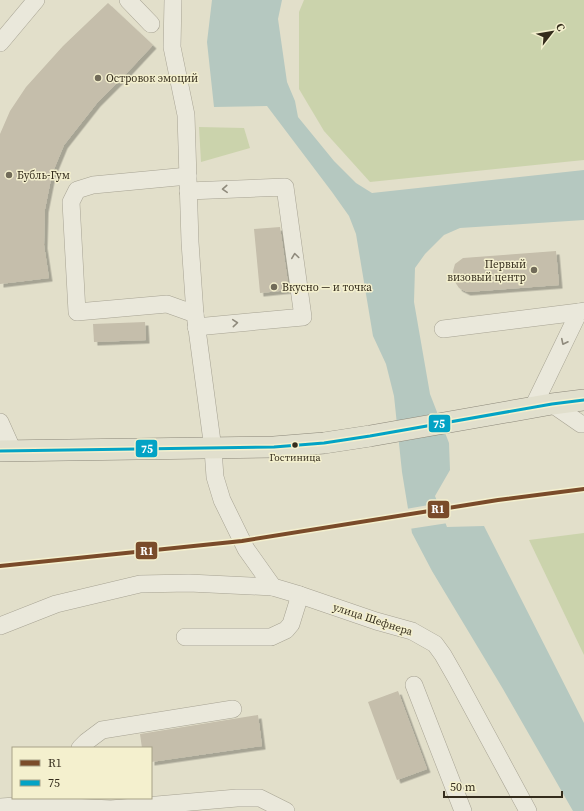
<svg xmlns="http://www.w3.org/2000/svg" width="584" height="811" font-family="'Source Serif 4',serif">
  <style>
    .green { fill: #cbd3ac }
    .water { fill: #b5c8c0 }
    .pier { fill: #e2dfca }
    .building { fill: #c5beab; filter: url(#shadow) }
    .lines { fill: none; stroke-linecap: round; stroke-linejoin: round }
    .minor-casing { stroke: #a7a393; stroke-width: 18 }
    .major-casing { stroke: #8c887a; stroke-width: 22 }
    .minor { stroke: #eae8db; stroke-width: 17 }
    .major { stroke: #e1dfcd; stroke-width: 21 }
    .bus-1-casing { stroke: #f4f0ce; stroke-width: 6 }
    .bus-1 { stroke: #03a3c5; stroke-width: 3 }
    .rail-1-casing { stroke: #f4f0ce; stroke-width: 7 }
    .rail-1 { stroke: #7a4b2a; stroke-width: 4 }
    .oneway { stroke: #8f8a7c }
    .poi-dot { fill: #716b59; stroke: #f4f0ce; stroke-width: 1.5 }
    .bus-dot { fill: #342c1c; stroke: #f4f0ce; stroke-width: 1.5 }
    .labels { text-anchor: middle; stroke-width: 3; stroke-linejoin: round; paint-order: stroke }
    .bus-label { font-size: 10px; fill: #342c1c; stroke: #f4f0ce }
    .poi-label { font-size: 11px; fill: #342c1c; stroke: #f4f0ce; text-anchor: start }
    .street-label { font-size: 11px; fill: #342c1c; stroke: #f4f0ce }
    .line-badge { stroke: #f4f0ce; stroke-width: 1.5 }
    .badge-label { font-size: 11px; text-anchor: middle; font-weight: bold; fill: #fff }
  </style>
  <defs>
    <filter id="shadow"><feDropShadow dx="3.5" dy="3.5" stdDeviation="0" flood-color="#0004"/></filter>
  </defs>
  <rect width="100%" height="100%" fill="#e2dfca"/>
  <g class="green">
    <path d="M 304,0 L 584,0 L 584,160 L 370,182 L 324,131 L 299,89 L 299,12 Z"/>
    <path d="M 199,127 L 244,128 L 250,148 L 201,162 Z"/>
    <path d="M 584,533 L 584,655 L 529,540 Z"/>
  </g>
  <path class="water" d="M 212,0 L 282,0 L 278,19 L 287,82 L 295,101 L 298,117 L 334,161 L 356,183 L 372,193 L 584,170 L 584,220 L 460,228 L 444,235 L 425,254 L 415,268 L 414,302 L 430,394 L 449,443 L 450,470 L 435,496 L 447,527 L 484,526 L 584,723 L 584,811 L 573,811 L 503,689 L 432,571 L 412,533 L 402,472 L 394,396 L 386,364 L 373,336 L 356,234 L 349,216 L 332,192 L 267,106 L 214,107 L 207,42 Z"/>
  <path class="pier" d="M 440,503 L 448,523 L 409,529 L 406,509 Z"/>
  <g class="building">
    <path d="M 108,3 L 153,45 L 125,75 L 97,103 L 64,145 L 52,174 L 45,209 L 44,245 L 49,278 L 0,284 L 0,134 L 10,111 L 26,87 L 63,46 Z"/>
    <path d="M 280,227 L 289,290 L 260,293 L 254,229 Z"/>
    <path d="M 556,251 L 559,285 L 467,292 L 459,288 L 453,279 L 453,271 L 455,264 L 463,258 Z"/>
    <path d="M 145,322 L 146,340 L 94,342 L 93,324 Z"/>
    <path d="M 398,691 L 427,769 L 397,780 L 368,702 Z"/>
    <path d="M 258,715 L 262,746 L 151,762 L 151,748 L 142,748 L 140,734 Z"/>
  </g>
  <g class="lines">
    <defs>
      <g id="minor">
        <path d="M 128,0 L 151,24"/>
        <path d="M 173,0 L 172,47 L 186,115 L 190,242 L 195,314"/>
        <path d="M 0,43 L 36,0"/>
        <path d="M 188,176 L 93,185 L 77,190 L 71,202 L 77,312 L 167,304 L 195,314 L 213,449 L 215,477 L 222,500 L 246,549 L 273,587 L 300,595 L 376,621 L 412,631 L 435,644 L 443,655 L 455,676 L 528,811"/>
        <path d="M 188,191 L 285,187 L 303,317 L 196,327"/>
        <path d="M 443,329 L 579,312"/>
        <path d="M 552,404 L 581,424 L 584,424"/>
        <path d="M 533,407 L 579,312 L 584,311"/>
        <path d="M 0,422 L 13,451"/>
        <path d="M 0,626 L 56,604 L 140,584 L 189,583 L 273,587"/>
        <path d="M 185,637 L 271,637 L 286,630 L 291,624 L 300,595"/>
        <path d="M 414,685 L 463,811"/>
        <path d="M 80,748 L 86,742 L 102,730 L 233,709"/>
        <path d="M 0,807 L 31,805 L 111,809 L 237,798 L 260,798 L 286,811"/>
      </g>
      <path id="major" d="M 0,451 L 274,447 L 324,443 L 370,436 L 552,404 L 584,400"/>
    </defs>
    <use href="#minor" class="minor-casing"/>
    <use href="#major" class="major-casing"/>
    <use href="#minor" class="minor"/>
    <use href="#major" class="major"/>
    <defs>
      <path id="bus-1" d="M 0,451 L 274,447 L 324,443 L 370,436 L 552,404 L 584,400"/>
    </defs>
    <use href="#bus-1" class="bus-1-casing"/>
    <use href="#bus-1" class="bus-1"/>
    <defs>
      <path id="rail-1" d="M 0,566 L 242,541 L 498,500 L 584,489"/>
    </defs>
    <use href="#rail-1" class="rail-1-casing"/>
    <use href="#rail-1" class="rail-1"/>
  </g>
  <defs><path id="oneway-chevron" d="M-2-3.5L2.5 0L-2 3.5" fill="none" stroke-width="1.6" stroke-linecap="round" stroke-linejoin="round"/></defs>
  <g class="oneway">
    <use href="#oneway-chevron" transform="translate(225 189) rotate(177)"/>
    <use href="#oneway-chevron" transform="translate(295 256) rotate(-98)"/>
    <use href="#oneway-chevron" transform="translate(235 323) rotate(-5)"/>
    <use href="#oneway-chevron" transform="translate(564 342) rotate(116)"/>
  </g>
  <g class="poi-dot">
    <circle cx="98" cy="78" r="4"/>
    <circle cx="9" cy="175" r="4"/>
    <circle cx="534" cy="270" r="4"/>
    <circle cx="274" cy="287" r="4"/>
  </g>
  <circle class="bus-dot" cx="295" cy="445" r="3.5"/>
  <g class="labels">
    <g class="bus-label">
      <text x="295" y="461">Гостиница</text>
    </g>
    <g class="poi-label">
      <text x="106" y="82">Островок эмоций</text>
      <text x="17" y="179">Бубль-Гум</text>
      <text x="526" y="268" text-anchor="end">Первый<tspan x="526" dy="13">визовый центр</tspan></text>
      <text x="282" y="291">Вкусно — и точка</text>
    </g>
    <g class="street-label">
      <text transform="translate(373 619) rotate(18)" y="4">улица Шефнера</text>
    </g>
  </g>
  <g class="line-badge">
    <rect x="428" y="414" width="23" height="19" rx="4" fill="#03a3c5"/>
    <rect x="135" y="439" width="23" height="19" rx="4" fill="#03a3c5"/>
    <rect x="427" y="500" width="23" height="19" rx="4" fill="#7a4b2a"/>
    <rect x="135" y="541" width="23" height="19" rx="4" fill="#7a4b2a"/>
  </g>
  <g class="badge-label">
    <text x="439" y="428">75</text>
    <text x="147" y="453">75</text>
    <text x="438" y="513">R1</text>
    <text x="147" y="555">R1</text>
  </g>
  <rect x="12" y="747" width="140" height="52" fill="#f4f0ce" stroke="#a7a287"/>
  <rect x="20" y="760" width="20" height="6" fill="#7a4b2a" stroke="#a7a287"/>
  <text x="48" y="767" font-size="12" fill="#342c1c">R1</text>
  <rect x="20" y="780" width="20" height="6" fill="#03a3c5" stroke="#a7a287"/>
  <text x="48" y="787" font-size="12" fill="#342c1c">75</text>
  <g transform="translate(552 32) rotate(59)" stroke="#f4f0ce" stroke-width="3" paint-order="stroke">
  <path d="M0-3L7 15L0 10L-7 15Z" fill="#342c1c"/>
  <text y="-6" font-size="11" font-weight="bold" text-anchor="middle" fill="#342c1c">С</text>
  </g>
  <path d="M444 791v6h118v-6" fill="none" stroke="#342c1c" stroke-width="2"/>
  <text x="450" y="791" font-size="12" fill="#342c1c" stroke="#f4f0ce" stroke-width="3" paint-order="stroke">50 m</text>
</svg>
